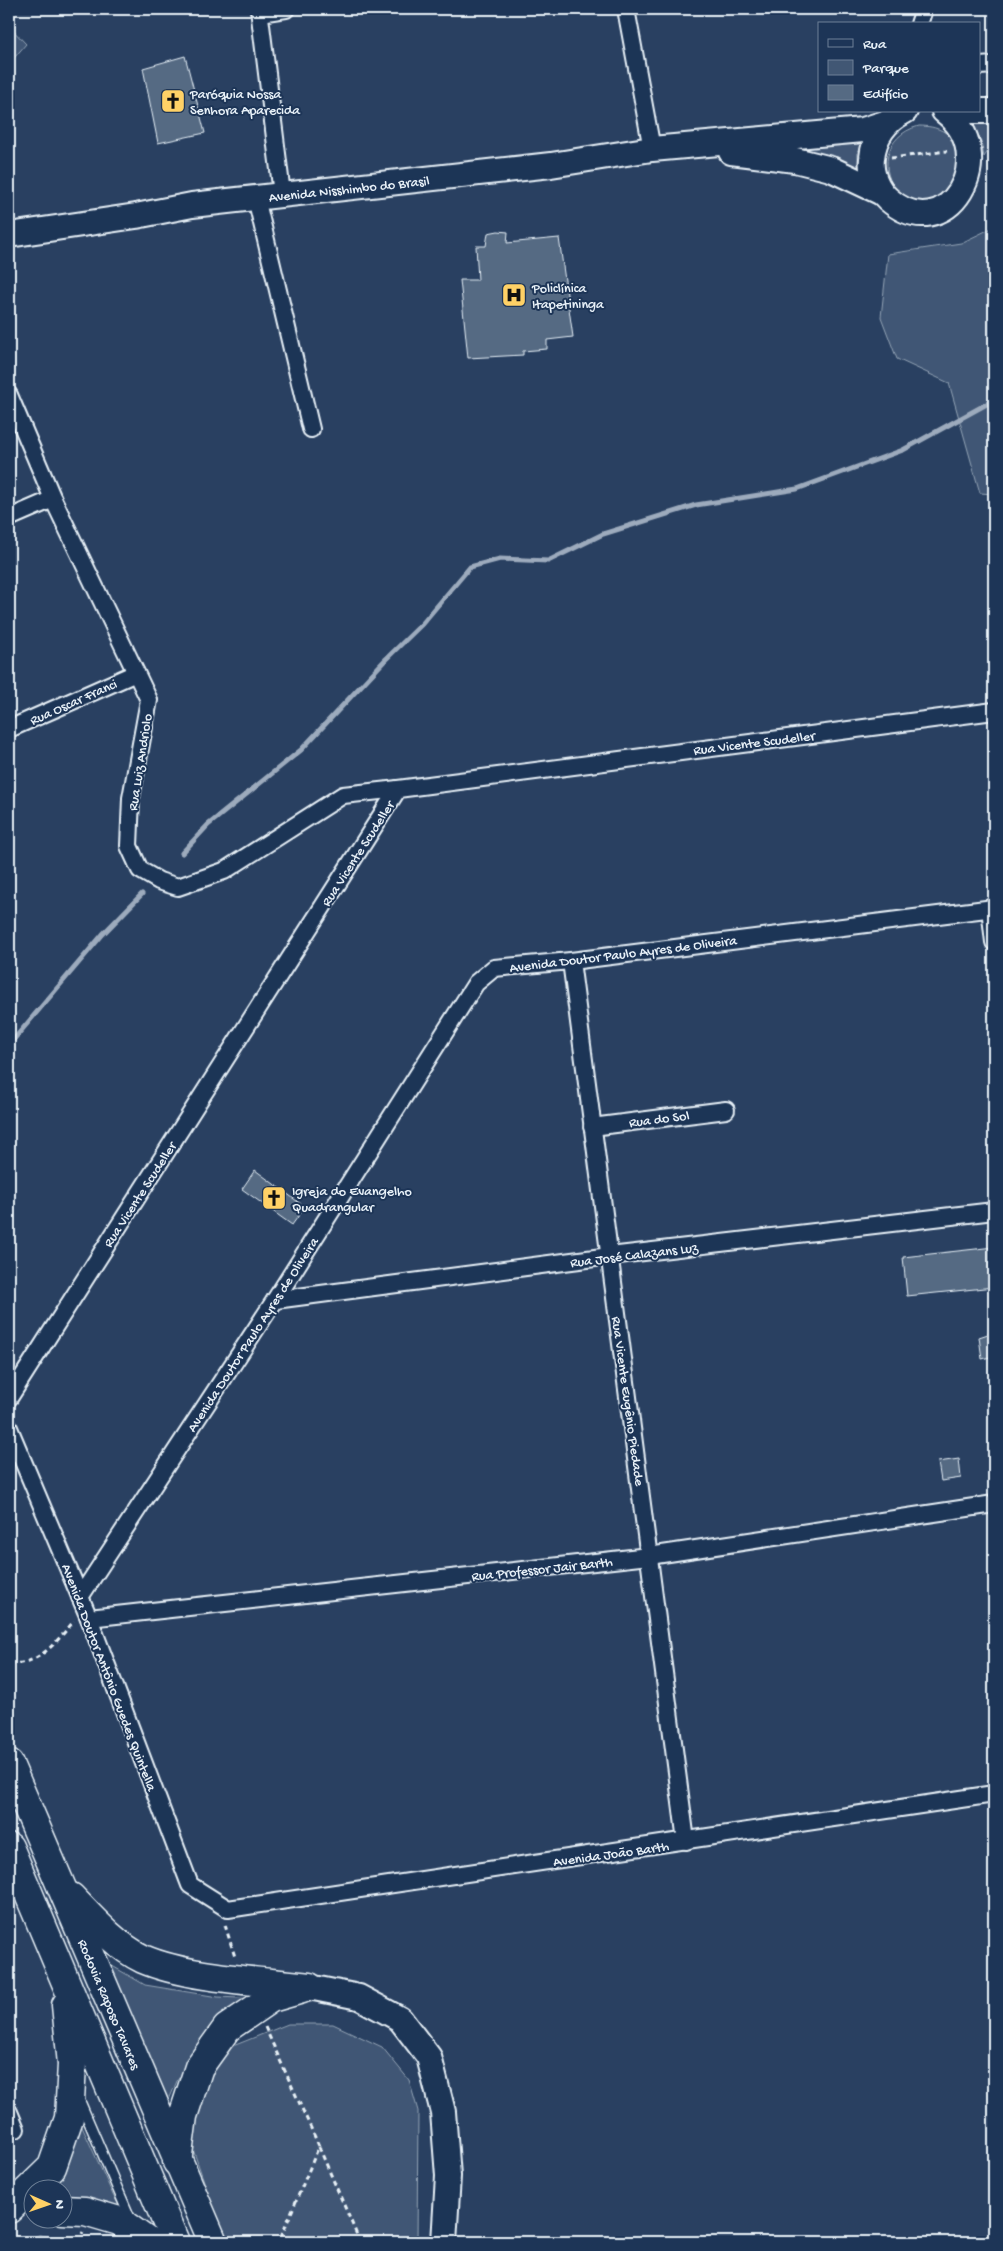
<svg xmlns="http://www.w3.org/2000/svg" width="1003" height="2251" font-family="'Gochi Hand',sans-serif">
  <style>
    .green { fill: #415774; stroke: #94a4b6 }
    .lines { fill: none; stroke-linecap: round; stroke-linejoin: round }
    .stream { stroke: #9dabbd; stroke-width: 5 }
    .building { fill: #556a83; stroke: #e8f1f8 }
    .lane-casing { stroke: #e8f1f8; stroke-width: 12 }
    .street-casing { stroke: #e8f1f8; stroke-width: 20 }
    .secondary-casing { stroke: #e8f1f8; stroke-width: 28 }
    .highway-casing { stroke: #e8f1f8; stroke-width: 31 }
    .path { stroke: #e8f1f8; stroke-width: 3; stroke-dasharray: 5 4; stroke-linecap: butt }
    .lane { stroke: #1d3557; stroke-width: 9 }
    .street { stroke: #1d3557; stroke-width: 16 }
    .secondary { stroke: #1d3557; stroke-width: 24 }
    .highway { stroke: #1d3557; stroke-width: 28 }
    .labels { text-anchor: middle; stroke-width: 4; stroke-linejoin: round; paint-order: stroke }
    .poi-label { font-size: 14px; fill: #e8f1f8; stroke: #1d3557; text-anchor: start }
    .street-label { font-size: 14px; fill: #e8f1f8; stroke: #1d3557 }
  </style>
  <rect width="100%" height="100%" fill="#294061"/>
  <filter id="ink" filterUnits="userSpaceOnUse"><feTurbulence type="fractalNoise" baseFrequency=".02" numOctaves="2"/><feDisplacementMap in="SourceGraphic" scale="10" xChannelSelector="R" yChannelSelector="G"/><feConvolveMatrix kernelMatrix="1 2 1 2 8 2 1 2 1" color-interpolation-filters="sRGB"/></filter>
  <g filter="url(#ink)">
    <g class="green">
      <path d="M 9,26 L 26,44 L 9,64 Z"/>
      <path d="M 994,123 L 994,142 L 984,157 L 981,141 L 971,125 Z"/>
      <path d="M 919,126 C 938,126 949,132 959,147 L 957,185 C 950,190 940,201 931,202 C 885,211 866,140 919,126 Z"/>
      <path d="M 865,142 L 858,151 L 858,169 L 744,148 Z"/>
      <path d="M 994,227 L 994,494 L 980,493 L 949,383 L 897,359 L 881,317 L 888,254 L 961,243 Z"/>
      <path d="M 107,1963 L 145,1985 L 218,1997 L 259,1999 L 212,2029 L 177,2081 L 160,2121 Z"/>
      <path d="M 288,2024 L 333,2024 L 382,2047 L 409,2080 L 418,2111 L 417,2242 L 225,2242 L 188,2135 L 207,2082 L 233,2046 Z"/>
      <path d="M 74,2109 L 113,2195 L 128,2221 L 63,2204 L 62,2188 L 39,2188 Z"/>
      <path d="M 39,2235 L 98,2242 L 23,2242 Z"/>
    </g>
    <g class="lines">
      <g class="stream">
        <path d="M 182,853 L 208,825 L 301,750 L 386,659 L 422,624 L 470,567 L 500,559 L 548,561 L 603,534 L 696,505 L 797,489 L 903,450 L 994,400"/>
        <path d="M 9,1045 L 103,934 L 142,894"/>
      </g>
    </g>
    <g class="building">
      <path d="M 185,56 L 205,133 L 158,143 L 143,68 Z"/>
      <path d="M 498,231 L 508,232 L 507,243 L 559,238 L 573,337 L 547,340 L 547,349 L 523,351 L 523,355 L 468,358 L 460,280 L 478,280 L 476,246 L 486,246 L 488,233 Z"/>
      <path d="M 255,1170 L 305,1207 L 292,1225 L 242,1189 Z"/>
      <path d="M 994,1247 L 994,1287 L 907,1296 L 903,1257 Z"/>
      <path d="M 994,1332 L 994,1356 L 982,1359 L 979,1337 Z"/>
      <path d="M 959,1459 L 961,1478 L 941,1481 L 938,1462 Z"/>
    </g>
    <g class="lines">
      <defs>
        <path id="lane" d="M 79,2099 L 131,2220"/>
        <g id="street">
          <path d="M 259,9 L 282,194"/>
          <path d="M 626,9 L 652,149"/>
          <path d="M 260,13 L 286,9"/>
          <path d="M 919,24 L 924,9"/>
          <path d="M 979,66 L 994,65"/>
          <path d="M 256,198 L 311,429"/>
          <path d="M 9,395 L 53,499 L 149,700 L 131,798 L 129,846 L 140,870 L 159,881 L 178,887 L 224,871 L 343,795 L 398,789"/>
          <path d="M 9,518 L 53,499"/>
          <path d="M 9,729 L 136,673"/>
          <path d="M 990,908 L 994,942"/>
          <path d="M 571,961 L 686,1841"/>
          <path d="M 592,1127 L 726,1110"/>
          <path d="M 275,1300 L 610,1256 L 994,1211"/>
          <path d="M 9,1398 L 398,789 L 994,711"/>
          <path d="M 9,1428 L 89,1618 L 190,1885 L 228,1909 L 994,1794"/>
          <path d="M 80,1597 L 275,1300 L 476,983 L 494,968 L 571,961 L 994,908"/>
          <path d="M 89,1618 L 649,1556 L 994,1504"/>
          <path d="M 9,2112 L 16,2129"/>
        </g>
        <g id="secondary">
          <path d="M 905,111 C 885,121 874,137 872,158 C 870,173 877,189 888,199 C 947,251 1003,155 944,111"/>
          <path d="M 960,111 L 994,111"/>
          <path d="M 731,152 L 795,160 L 831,169 L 882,193"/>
          <path d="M 9,235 L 136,216 L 192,205 L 551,165 L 652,149 L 863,130 L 888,122"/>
          <path d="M 309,1987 L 359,1997 L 400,2019 L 429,2057 L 443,2112 L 448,2176 L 444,2242"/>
        </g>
        <g id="highway">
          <path d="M 9,1764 L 213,2242"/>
          <path d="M 9,1847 L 175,2242"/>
          <path d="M 71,1897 C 92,1919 116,1946 143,1959 C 187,1978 260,1981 309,1987"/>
          <path d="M 177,2162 L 183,2116 L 199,2067 L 227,2028 L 271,1998 L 302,1989"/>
          <path d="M 9,2209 L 52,2167 L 69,2118 L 72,2064 L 66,2005"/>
          <path d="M 62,2210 L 85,2211 L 119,2221 L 148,2242"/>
        </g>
      </defs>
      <use href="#lane" class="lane-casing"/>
      <use href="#street" class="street-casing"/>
      <use href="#secondary" class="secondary-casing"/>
      <use href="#highway" class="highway-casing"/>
      <g class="path">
        <path d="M 891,158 L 947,151"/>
        <path d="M 9,1663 C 38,1667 57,1641 74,1621"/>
        <path d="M 225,1925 L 235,1957"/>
        <path d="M 265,2027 L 319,2146 L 279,2242"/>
        <path d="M 319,2147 L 360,2242"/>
        <path d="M 78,2242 L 83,2232"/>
      </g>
      <use href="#lane" class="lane"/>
      <use href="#street" class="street"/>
      <use href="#secondary" class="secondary"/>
      <use href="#highway" class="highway"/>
    </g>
  </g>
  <defs>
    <symbol id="church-square" viewBox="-11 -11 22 22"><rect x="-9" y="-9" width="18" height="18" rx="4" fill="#ffd166" stroke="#1d3557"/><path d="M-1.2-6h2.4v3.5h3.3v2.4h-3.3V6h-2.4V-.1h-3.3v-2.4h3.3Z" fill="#111"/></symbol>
    <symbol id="hospital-square" viewBox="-11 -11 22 22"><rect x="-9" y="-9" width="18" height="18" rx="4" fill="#ffd166" stroke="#1d3557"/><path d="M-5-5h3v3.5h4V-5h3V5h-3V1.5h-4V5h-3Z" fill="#111"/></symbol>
  </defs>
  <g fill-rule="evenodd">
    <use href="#church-square" x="159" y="87" width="28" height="28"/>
    <use href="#hospital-square" x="500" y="281" width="28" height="28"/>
    <use href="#church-square" x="260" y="1184" width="28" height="28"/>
  </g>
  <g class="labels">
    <g class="poi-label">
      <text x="190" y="98">Paróquia Nossa<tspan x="190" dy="16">Senhora Aparecida</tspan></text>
      <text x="532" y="292">Policlínica<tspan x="532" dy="16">Itapetininga</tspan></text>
      <text x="292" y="1195">Igreja do Evangelho<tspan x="292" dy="16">Quadrangular</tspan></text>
    </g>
    <g class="street-label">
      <text transform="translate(349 188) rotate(-6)" y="5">Avenida Nisshimbo do Brasil</text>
      <text transform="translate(73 701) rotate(-24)" y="5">Rua Oscar Franci</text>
      <text transform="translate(754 742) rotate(-7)" y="5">Rua Vicente Scudeller</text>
      <text transform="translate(139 762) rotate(-81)" y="5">Rua Luiz Andriolo</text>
      <text transform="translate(357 853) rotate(-57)" y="5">Rua Vicente Scudeller</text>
      <text transform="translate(623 953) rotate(-7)" y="5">Avenida Doutor Paulo Ayres de Oliveira</text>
      <text transform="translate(659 1118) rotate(-7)" y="5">Rua do Sol</text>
      <text transform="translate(139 1194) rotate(-57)" y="5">Rua Vicente Scudeller</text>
      <text transform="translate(634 1254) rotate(-7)" y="5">Rua José Calazans Luz</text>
      <text transform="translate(252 1334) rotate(-57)" y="5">Avenida Doutor Paulo Ayres de Oliveira</text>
      <text transform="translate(629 1401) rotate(82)" y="5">Rua Vicente Eugênio Piedade</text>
      <text transform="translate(542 1568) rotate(-6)" y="5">Rua Professor Jair Barth</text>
      <text transform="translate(110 1677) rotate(69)" y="5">Avenida Doutor Antônio Guedes Quintella</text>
      <text transform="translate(611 1853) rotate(-8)" y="5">Avenida João Barth</text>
      <text transform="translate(110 2004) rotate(67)" y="5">Rodovia Raposo Tavares</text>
    </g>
  </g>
  <rect width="1003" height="2251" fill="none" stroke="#1d3557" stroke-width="30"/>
  <rect x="15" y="15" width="973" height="2221" fill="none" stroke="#e8f1f8" stroke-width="2" filter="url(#ink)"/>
  <rect x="818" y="22" width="162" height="90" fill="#1d3557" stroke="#6e8097"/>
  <rect x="828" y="39" width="25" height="8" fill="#1d3557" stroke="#6e8097"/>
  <text x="863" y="48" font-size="15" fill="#e8f1f8">Rua</text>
  <rect x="828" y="60" width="25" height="15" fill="#415774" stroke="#6e8097"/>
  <text x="863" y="72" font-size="15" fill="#e8f1f8">Parque</text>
  <rect x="828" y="85" width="25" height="15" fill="#556a83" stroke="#6e8097"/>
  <text x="863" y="98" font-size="15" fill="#e8f1f8">Edifício</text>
  <g transform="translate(48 2204) rotate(92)"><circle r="24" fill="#1d3557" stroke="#6e8097"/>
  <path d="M0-4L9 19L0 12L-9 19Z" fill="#ffd166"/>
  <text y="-8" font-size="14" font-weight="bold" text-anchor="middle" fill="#e8f1f8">N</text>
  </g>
</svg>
